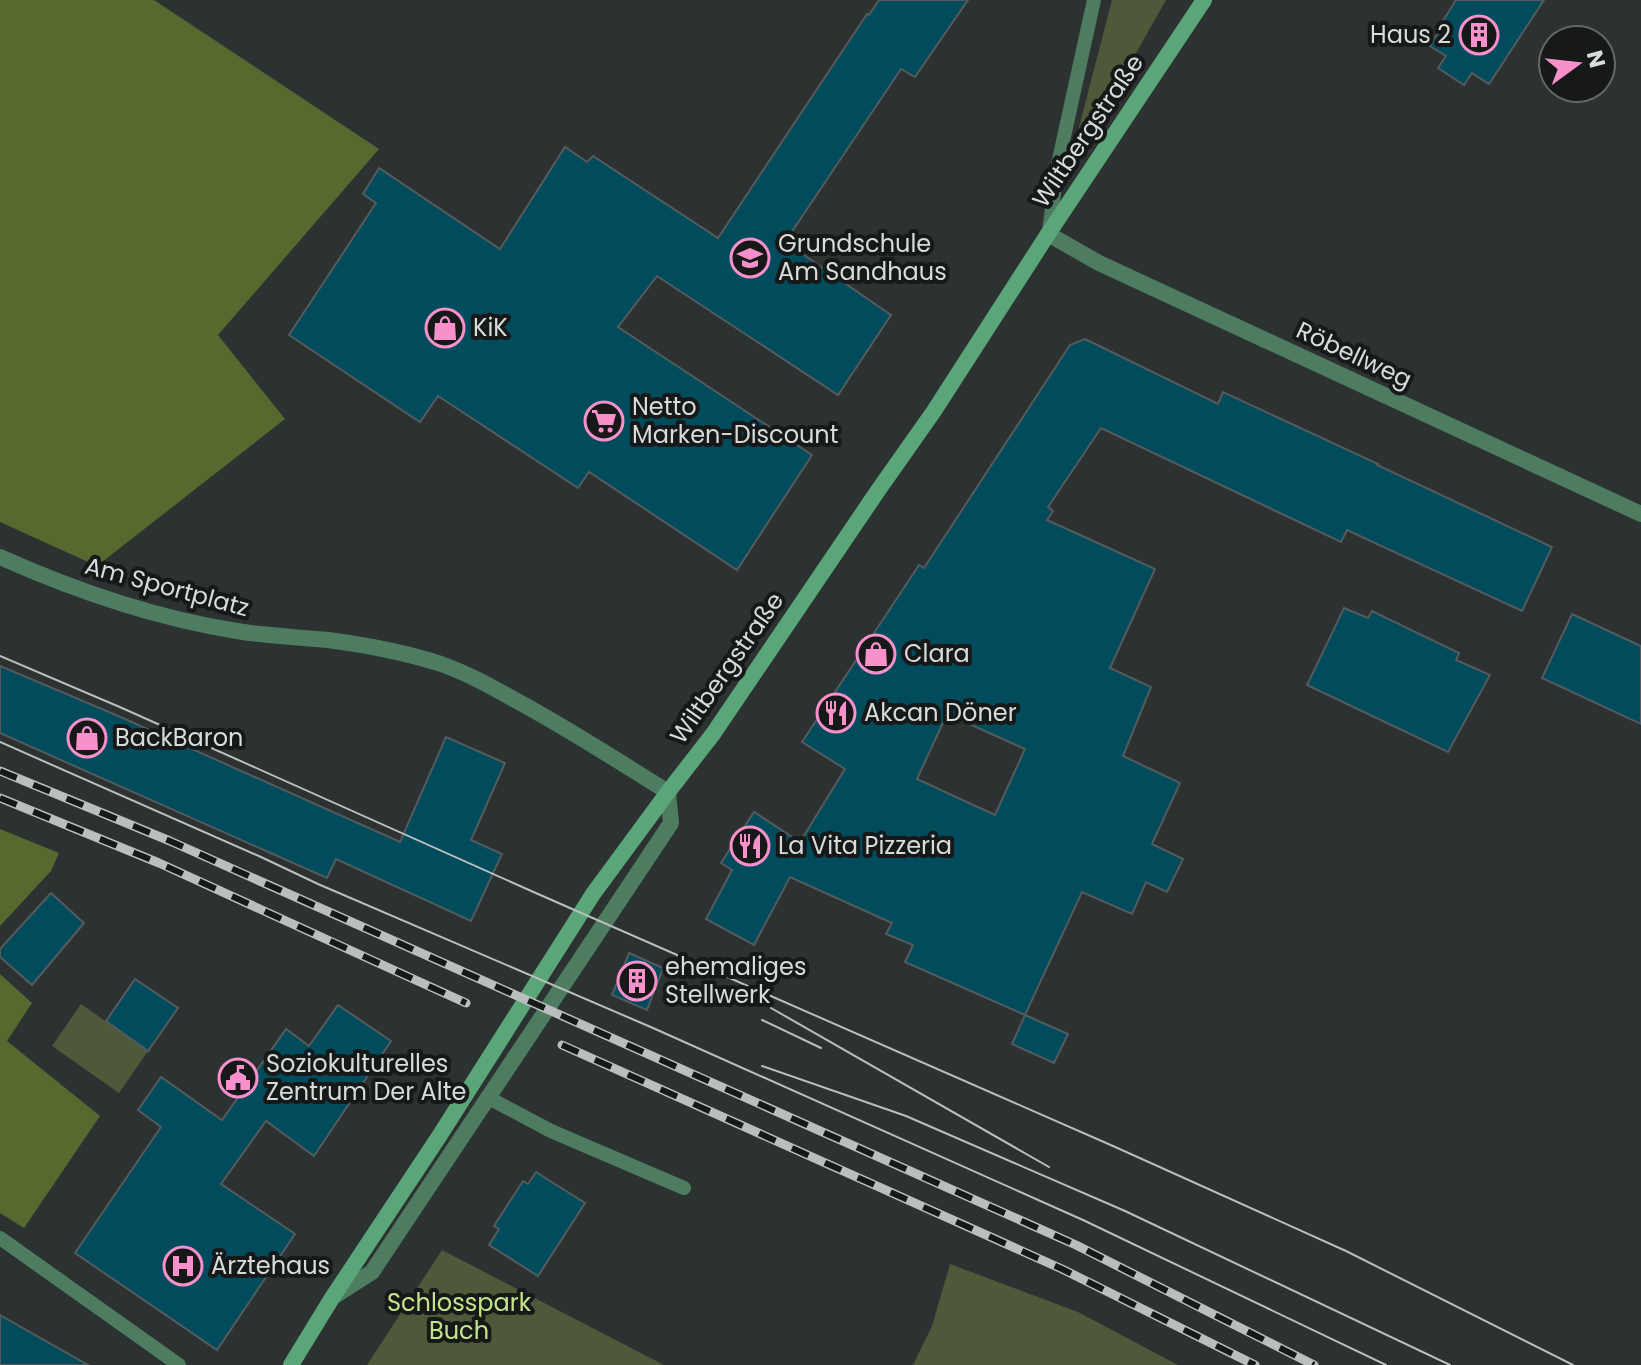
<svg xmlns="http://www.w3.org/2000/svg" width="1641" height="1365" font-family="Poppins,sans-serif">
  <style>
    .green { fill: #4d5938 }
    .forest { fill: #56692e }
    .building { fill: #004c5d; stroke: #555b5d; stroke-width: 2; fill-rule: evenodd }
    .lines { fill: none; stroke-linecap: round; stroke-linejoin: round }
    .lane { stroke: #4e7c60; stroke-width: 14 }
    .street { stroke: #4e7c60; stroke-width: 16 }
    .secondary { stroke: #5aa679; stroke-width: 16 }
    .tram { stroke: #babebe; stroke-width: 2 }
    .rail-casing { stroke: #babebe; stroke-width: 9 }
    .rail { stroke: #171919; stroke-width: 6; stroke-dasharray: 18; stroke-linecap: butt }
    .labels { text-anchor: middle; stroke-width: 8; stroke-linejoin: round; paint-order: stroke }
    .poi-label { font-size: 24px; fill: #d7dbdb; stroke: #171919; text-anchor: start }
    .street-label { font-size: 24px; fill: #d7dbdb; stroke: #171919 }
    .park-label { font-size: 24px; fill: #c4e48b; stroke: #171919 }
  </style>
  <rect width="100%" height="100%" fill="#2c3231"/>
  <g class="green">
    <path d="M 1112,0 L 1166,0 L 1131,62 L 1095,119 L 1087,130 L 1081,132 L 1079,127 Z"/>
    <path d="M 81,1004 L 148,1051 L 119,1093 L 52,1046 Z"/>
    <path d="M 442,1250 L 664,1365 L 367,1365 Z"/>
    <path d="M 950,1264 L 1078,1312 L 1178,1365 L 913,1365 L 932,1326 Z"/>
  </g>
  <g class="forest">
    <path d="M 0,0 L 154,0 L 379,149 L 218,335 L 285,419 L 97,566 L 0,522 Z"/>
    <path d="M 0,829 L 59,853 L 51,871 L 0,926 Z"/>
    <path d="M 0,974 L 32,1003 L 7,1041 L 100,1116 L 24,1228 L 0,1213 Z"/>
  </g>
  <g class="building">
    <path d="M 879,0 L 968,0 L 915,77 L 901,69 L 785,242 L 891,315 L 838,395 L 657,276 L 618,327 L 812,455 L 737,570 L 589,472 L 578,488 L 438,396 L 420,422 L 289,335 L 376,203 L 363,194 L 379,168 L 500,249 L 565,147 L 587,162 L 593,156 L 718,238 L 867,14 L 869,15 Z"/>
    <path d="M 1456,0 L 1544,0 L 1489,84 L 1472,73 L 1464,85 L 1438,68 L 1446,56 L 1430,46 L 1443,25 L 1441,24 Z"/>
    <path d="M 1085,339 L 1218,404 L 1223,392 L 1378,464 L 1377,465 L 1552,547 L 1522,611 L 1347,530 L 1341,542 L 1101,428 L 1048,507 L 1053,511 L 1047,520 L 1155,569 L 1110,668 L 1151,687 L 1123,756 L 1180,783 L 1152,844 L 1183,859 L 1167,892 L 1146,882 L 1132,914 L 1082,892 L 1025,1015 L 905,962 L 913,945 L 886,934 L 892,923 L 790,877 L 754,945 L 706,919 L 732,870 L 721,863 L 754,812 L 800,842 L 845,769 L 802,742 L 919,565 L 924,568 L 1070,345 ZM 947,714 L 1025,749 L 995,815 L 917,779 Z"/>
    <path d="M 1344,608 L 1368,618 L 1372,611 L 1459,653 L 1456,660 L 1490,675 L 1448,752 L 1307,685 Z"/>
    <path d="M 1572,614 L 1641,646 L 1641,724 L 1542,678 Z"/>
    <path d="M 0,666 L 116,715 L 400,842 L 446,737 L 505,763 L 471,840 L 502,854 L 471,921 L 336,859 L 327,878 L 0,733 Z"/>
    <path d="M 51,893 L 84,923 L 32,985 L 0,957 L 0,949 Z"/>
    <path d="M 629,953 L 663,968 L 647,1010 L 612,995 Z"/>
    <path d="M 135,979 L 178,1008 L 148,1051 L 106,1021 Z"/>
    <path d="M 338,1005 L 391,1041 L 314,1156 L 266,1121 L 221,1184 L 295,1234 L 217,1350 L 75,1253 L 161,1127 L 138,1110 L 161,1077 L 222,1120 L 286,1029 L 309,1046 Z"/>
    <path d="M 1025,1015 L 1068,1034 L 1054,1063 L 1012,1044 Z"/>
    <path d="M 536,1172 L 585,1203 L 538,1276 L 489,1245 L 499,1229 L 494,1226 L 523,1181 L 528,1184 Z"/>
    <path d="M 0,1315 L 88,1365 L 0,1365 Z"/>
  </g>
  <g class="lines">
    <g class="lane">
      <path d="M 1049,231 L 1058,164 L 1094,0"/>
      <path d="M 487,1097 L 551,1131 L 684,1188"/>
      <path d="M 0,1238 L 179,1365"/>
    </g>
    <g class="street">
      <path d="M 1048,234 L 1099,263 L 1641,514"/>
      <path d="M 0,557 C 76,591 155,618 237,631 C 267,636 298,637 328,640 C 366,645 404,652 441,664 C 467,673 492,687 517,701 C 569,729 618,761 668,792 L 671,823 L 372,1272 L 333,1297"/>
    </g>
    <path class="secondary" d="M 291,1365 L 332,1298 L 440,1135 L 593,894 L 668,792 L 713,734 L 877,492 L 934,411 L 1048,234 L 1204,0"/>
    <g class="tram">
      <path d="M 0,656 L 122,708 L 538,894 L 1113,1146 L 1346,1251 L 1573,1365"/>
      <path d="M 0,742 L 261,857 L 318,884 L 653,1028 L 1083,1220 L 1386,1365"/>
      <path d="M 771,1008 L 1049,1167"/>
      <path d="M 762,1020 L 821,1048"/>
      <path d="M 762,1066 L 906,1116 L 1125,1211 L 1450,1365"/>
    </g>
    <defs>
      <g id="rail">
        <path d="M 0,771 L 170,841 L 1076,1245 L 1314,1365"/>
        <path d="M 0,798 L 159,863 L 466,1003"/>
        <path d="M 562,1045 L 1062,1269 L 1255,1365"/>
      </g>
    </defs>
    <use href="#rail" class="rail-casing"/>
    <use href="#rail" class="rail"/>
  </g>
  <defs>
    <symbol id="building-ring" viewBox="-11 -11 22 22"><circle r="9.5" fill="#171919" stroke="#f890cb" stroke-width="1.5"/><path d="M-4-6H4V6H1V3H-1V6H-4ZM-2.5-4.3h1.7v1.8h-1.7ZM.8-4.3h1.7v1.8H.8ZM-2.5-1h1.7V.8h-1.7ZM.8-1h1.7V.8H.8Z" fill="#f890cb"/></symbol>
    <symbol id="school-ring" viewBox="-11 -11 22 22"><circle r="9.5" fill="#171919" stroke="#f890cb" stroke-width="1.5"/><path d="M0-5L7-2L0 1L-7-2ZM-4 1L0 2.5L4 1V4Q0 6-4 4Z" fill="#f890cb"/></symbol>
    <symbol id="shop-ring" viewBox="-11 -11 22 22"><circle r="9.5" fill="#171919" stroke="#f890cb" stroke-width="1.5"/><path d="M-5-2.5h2.3a2.7 3.5 0 0 1 5.4 0H5L5.5 6h-11ZM-1.5-2.5h3a1.5 2.3 0 0 0-3 0Z" fill="#f890cb"/></symbol>
    <symbol id="supermarket-ring" viewBox="-11 -11 22 22"><circle r="9.5" fill="#171919" stroke="#f890cb" stroke-width="1.5"/><path d="M-6-5.5h2.5l.6 2H6L4.5 2H-2.5L-4.4-4H-6ZM-1.5 3.2a1.3 1.3 0 1 0 .1 0ZM3 3.2a1.3 1.3 0 1 0 .1 0Z" fill="#f890cb"/></symbol>
    <symbol id="restaurant-ring" viewBox="-11 -11 22 22"><circle r="9.5" fill="#171919" stroke="#f890cb" stroke-width="1.5"/><path d="M-5-6h1v4h1v-4h1v4h1v-4h1v5L-1.5 .5V6h-2V.5L-5-1ZM5-6V6H3V1.5H1.5Q1.5-4 5-6Z" fill="#f890cb"/></symbol>
    <symbol id="civic-ring" viewBox="-11 -11 22 22"><circle r="9.5" fill="#171919" stroke="#f890cb" stroke-width="1.5"/><path d="M-.6-6.5H3V-4.5H.6V-3L4-1V1h2V6H-6V1h2V-1L-.6-3ZM-1.2 2.5V6h2.4V2.5Z" fill="#f890cb"/></symbol>
    <symbol id="hospital-ring" viewBox="-11 -11 22 22"><circle r="9.5" fill="#171919" stroke="#f890cb" stroke-width="1.5"/><path d="M-5-5h3v3.5h4V-5h3V5h-3V1.5h-4V5h-3Z" fill="#f890cb"/></symbol>
  </defs>
  <g fill-rule="evenodd">
    <use href="#building-ring" x="1457" y="13" width="44" height="44"/>
    <use href="#school-ring" x="728" y="236" width="44" height="44"/>
    <use href="#shop-ring" x="423" y="306" width="44" height="44"/>
    <use href="#supermarket-ring" x="582" y="399" width="44" height="44"/>
    <use href="#shop-ring" x="854" y="632" width="44" height="44"/>
    <use href="#restaurant-ring" x="814" y="691" width="44" height="44"/>
    <use href="#shop-ring" x="65" y="716" width="44" height="44"/>
    <use href="#restaurant-ring" x="728" y="824" width="44" height="44"/>
    <use href="#building-ring" x="615" y="959" width="44" height="44"/>
    <use href="#civic-ring" x="216" y="1056" width="44" height="44"/>
    <use href="#hospital-ring" x="161" y="1244" width="44" height="44"/>
  </g>
  <g class="labels">
    <g class="poi-label">
      <text x="1451" y="43" text-anchor="end">Haus 2</text>
      <text x="778" y="252">Grundschule<tspan x="778" dy="28">Am Sandhaus</tspan></text>
      <text x="473" y="336">KiK</text>
      <text x="632" y="415">Netto<tspan x="632" dy="28">Marken-Discount</tspan></text>
      <text x="904" y="662">Clara</text>
      <text x="864" y="721">Akcan Döner</text>
      <text x="115" y="746">BackBaron</text>
      <text x="778" y="854">La Vita Pizzeria</text>
      <text x="665" y="975">ehemaliges<tspan x="665" dy="28">Stellwerk</tspan></text>
      <text x="266" y="1072">Soziokulturelles<tspan x="266" dy="28">Zentrum Der Alte</tspan></text>
      <text x="211" y="1274">Ärztehaus</text>
    </g>
    <g class="street-label">
      <text transform="translate(1088 131) rotate(-56)" y="8">Wiltbergstraße</text>
      <text transform="translate(1354 355) rotate(25)" y="8">Röbellweg</text>
      <text transform="translate(167 587) rotate(15)" y="8">Am Sportplatz</text>
      <text transform="translate(727 668) rotate(-55)" y="8">Wiltbergstraße</text>
    </g>
    <g class="park-label">
      <text x="459" y="1311">Schlosspark<tspan x="459" dy="28">Buch</tspan></text>
    </g>
  </g>
  <g transform="translate(1577 64) rotate(75)"><circle r="38" fill="#171919" stroke="#646767" stroke-width="2"/>
  <path d="M0-6L14 30L0 20L-14 30Z" fill="#f890cb"/>
  <text y="-12" font-size="22" font-weight="bold" text-anchor="middle" fill="#d7dbdb">N</text>
  </g>
</svg>
